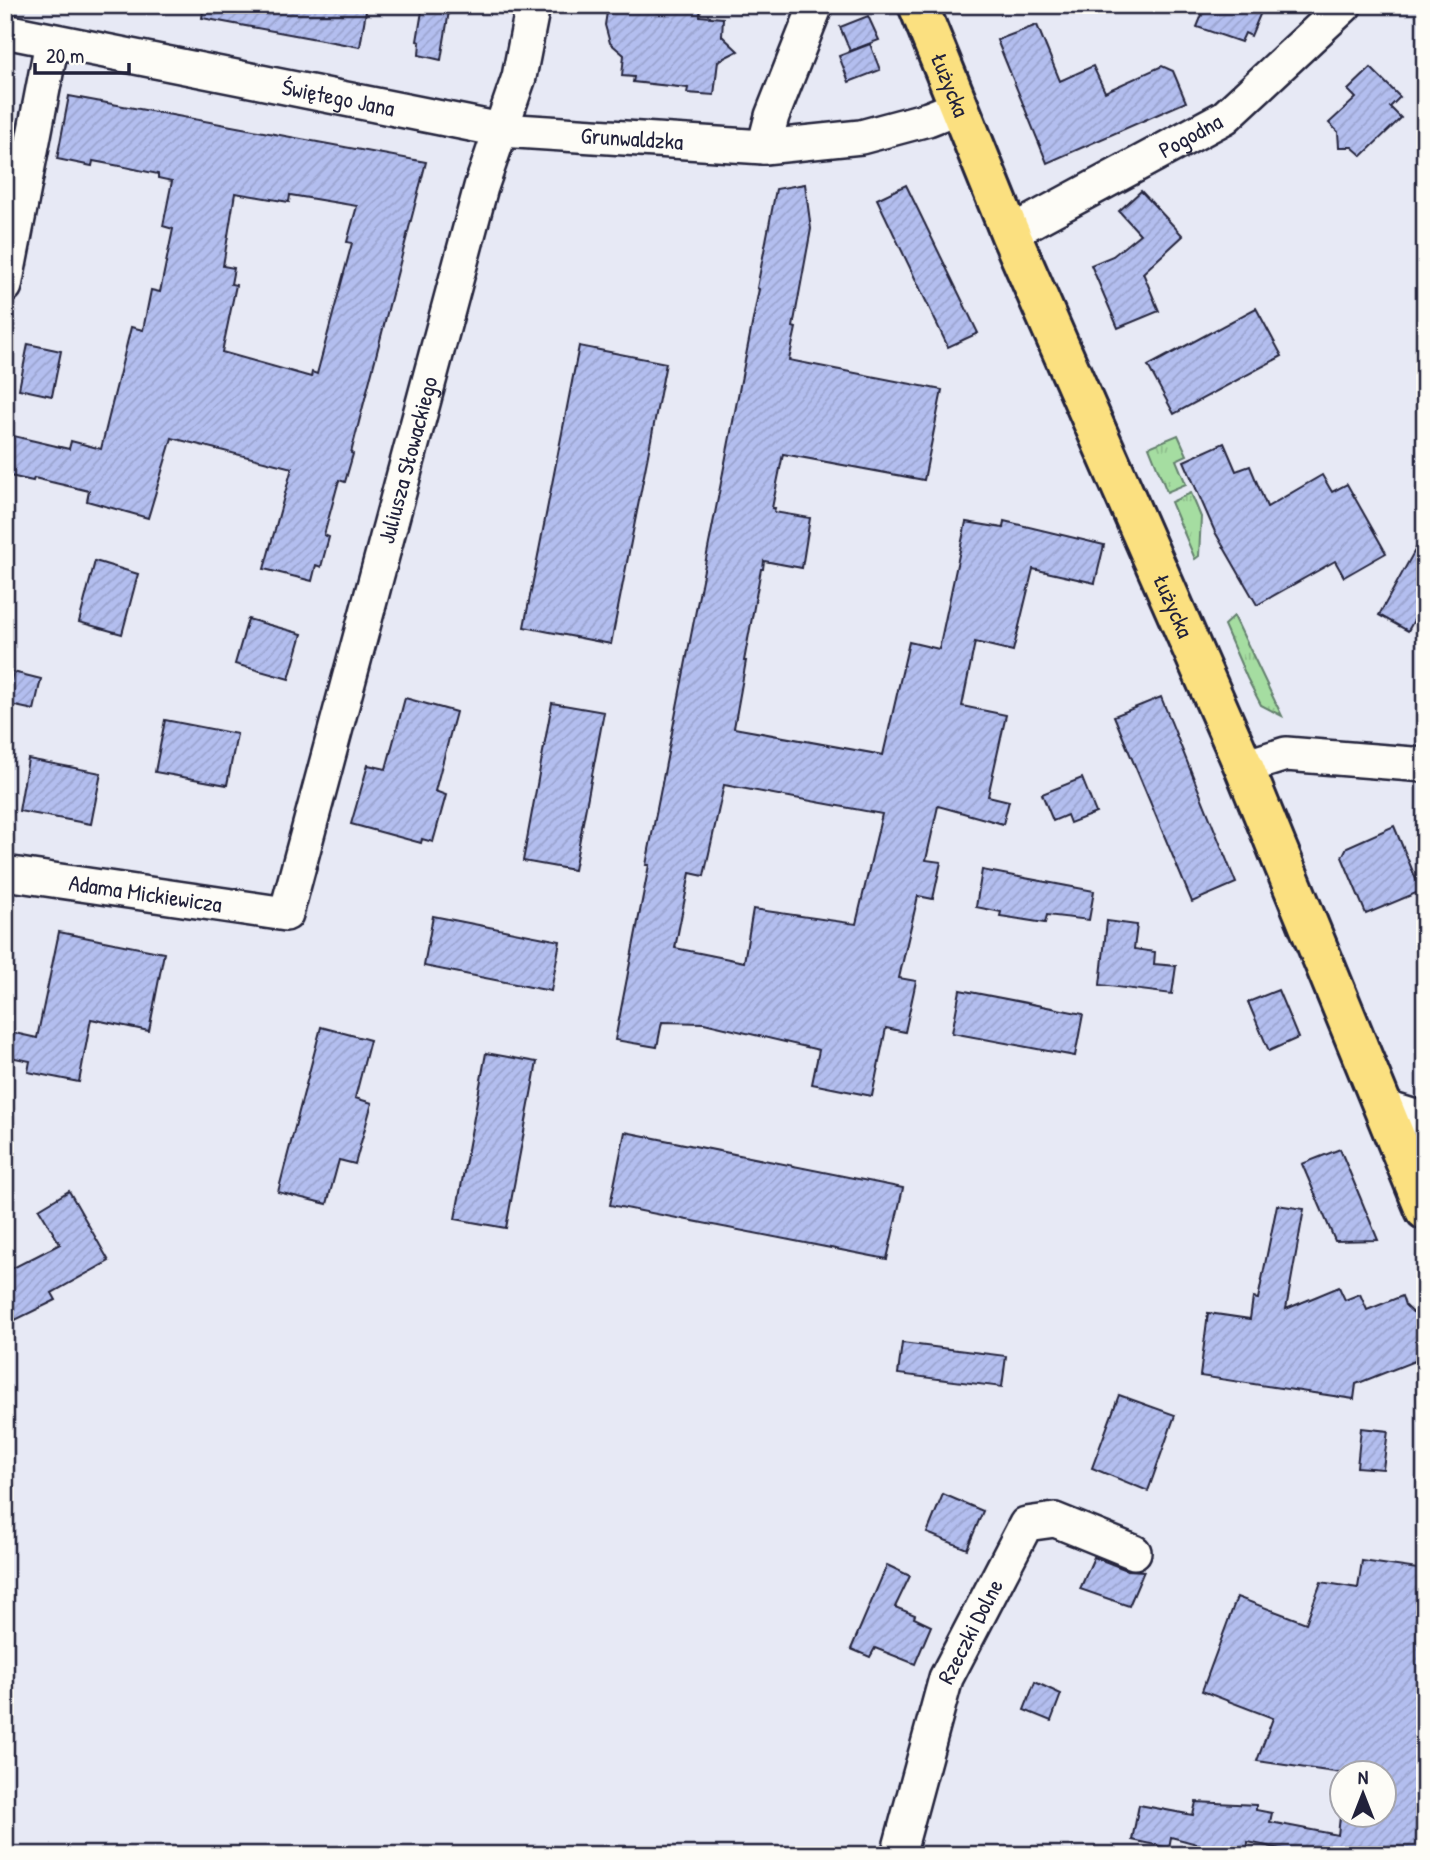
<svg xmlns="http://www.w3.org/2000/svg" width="1430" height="1860" font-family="'Patrick Hand',sans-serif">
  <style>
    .grass { fill: url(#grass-tufts); stroke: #64806e; stroke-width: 2 }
    .building { fill: url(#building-hatch); stroke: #22223b; stroke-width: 2; fill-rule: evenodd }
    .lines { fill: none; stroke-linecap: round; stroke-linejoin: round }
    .minor-casing { stroke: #22223b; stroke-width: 38 }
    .major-casing { stroke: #22223b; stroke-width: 44 }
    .minor { stroke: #fdfcf7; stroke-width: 33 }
    .major { stroke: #fbe080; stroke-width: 38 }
    .labels { text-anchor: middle; stroke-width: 6; stroke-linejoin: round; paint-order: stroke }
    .street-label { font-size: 23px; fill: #22223b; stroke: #fdfcf7 }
  </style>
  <defs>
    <pattern id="grass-tufts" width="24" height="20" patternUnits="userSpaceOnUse" patternTransform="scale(1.75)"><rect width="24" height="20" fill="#a5dda1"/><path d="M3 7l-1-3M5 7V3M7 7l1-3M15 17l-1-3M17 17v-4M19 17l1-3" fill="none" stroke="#8ebd8c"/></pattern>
    <pattern id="building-hatch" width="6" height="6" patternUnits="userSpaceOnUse" patternTransform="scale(1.75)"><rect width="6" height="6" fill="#b3beef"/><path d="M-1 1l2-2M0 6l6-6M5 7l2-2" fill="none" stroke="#9aa3ce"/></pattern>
  </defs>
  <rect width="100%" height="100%" fill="#e7e9f5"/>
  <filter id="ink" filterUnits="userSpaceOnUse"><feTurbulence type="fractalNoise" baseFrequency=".0143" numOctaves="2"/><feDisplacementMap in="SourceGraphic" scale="14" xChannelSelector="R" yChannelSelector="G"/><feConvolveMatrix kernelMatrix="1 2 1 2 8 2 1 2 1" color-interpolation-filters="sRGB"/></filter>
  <g filter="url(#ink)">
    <g class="grass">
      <path d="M 1178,435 L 1187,455 L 1176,460 L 1186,484 L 1167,492 L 1149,447 Z"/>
      <path d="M 1191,493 L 1201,517 L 1199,556 L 1195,559 L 1171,502 Z"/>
      <path d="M 1234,616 L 1282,716 L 1261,705 L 1247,678 L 1224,625 Z"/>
    </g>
    <g class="building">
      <path d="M 204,5 L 367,5 L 360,47 L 202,18 Z"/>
      <path d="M 423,5 L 450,5 L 441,60 L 419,55 L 420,42 L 417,41 Z"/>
      <path d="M 616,5 L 701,5 L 700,16 L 723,18 L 722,36 L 738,51 L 718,61 L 714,95 L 687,93 L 688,88 L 633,82 L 634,77 L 622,76 L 624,55 L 610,43 L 605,25 L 608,6 Z"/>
      <path d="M 1206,5 L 1264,5 L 1251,36 L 1245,33 L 1241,42 L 1197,27 Z"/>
      <path d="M 868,16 L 879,40 L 850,51 L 840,27 Z"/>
      <path d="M 1037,25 L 1060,81 L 1093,66 L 1105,92 L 1162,66 L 1173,71 L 1186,102 L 1047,163 L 997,40 Z"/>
      <path d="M 870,44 L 880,70 L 849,82 L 839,56 Z"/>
      <path d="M 1371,68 L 1400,97 L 1390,107 L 1401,118 L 1362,156 L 1352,147 L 1339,147 L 1338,132 L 1329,123 L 1356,98 L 1348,90 Z"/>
      <path d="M 69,96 L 426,162 L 351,453 L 353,454 L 345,482 L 339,480 L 324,535 L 329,537 L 321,567 L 316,565 L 312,581 L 264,569 L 292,468 L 172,438 L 148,518 L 87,501 L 89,491 L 34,478 L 33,481 L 5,475 L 5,434 L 69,449 L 71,441 L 101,449 L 131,327 L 143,330 L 151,290 L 160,292 L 173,229 L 163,226 L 172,181 L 158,178 L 158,174 L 125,167 L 93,161 L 92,166 L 57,159 ZM 235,193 L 289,202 L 290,195 L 357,206 L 347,242 L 352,243 L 317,374 L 312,372 L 311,377 L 222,352 L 236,285 L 231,284 L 234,268 L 223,266 Z"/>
      <path d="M 805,184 L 811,229 L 793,327 L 796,328 L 789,360 L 942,390 L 924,480 L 783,454 L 772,508 L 775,508 L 774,512 L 810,518 L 802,568 L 764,561 L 763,569 L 761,569 L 744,661 L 746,661 L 734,728 L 883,755 L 909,642 L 939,649 L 966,522 L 1003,528 L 1004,521 L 1104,545 L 1095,583 L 1033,569 L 1013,651 L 975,642 L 962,706 L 1006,715 L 988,796 L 1009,801 L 1003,824 L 938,806 L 926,860 L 941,862 L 933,899 L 918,896 L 899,978 L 916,981 L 905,1032 L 886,1028 L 872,1096 L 812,1084 L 819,1050 L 704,1023 L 662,1022 L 657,1047 L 615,1040 L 649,865 L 646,865 L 759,289 L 757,288 L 776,189 ZM 724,785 L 882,814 L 856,924 L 753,909 L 744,962 L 675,948 L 690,873 L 704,876 Z"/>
      <path d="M 906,185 L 978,333 L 948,347 L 877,199 Z"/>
      <path d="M 1141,191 L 1183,236 L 1143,273 L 1159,311 L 1118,328 L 1091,265 L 1113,256 L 1140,234 L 1119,211 Z"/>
      <path d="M 1256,308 L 1282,356 L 1174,414 L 1148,366 Z"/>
      <path d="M 28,344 L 61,351 L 52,396 L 19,389 Z"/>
      <path d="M 579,346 L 666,363 L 611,644 L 524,627 Z"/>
      <path d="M 1224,443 L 1236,471 L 1250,466 L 1267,507 L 1322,475 L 1332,492 L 1347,484 L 1386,553 L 1344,577 L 1335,561 L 1257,605 L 1215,532 L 1184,461 Z"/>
      <path d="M 1425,532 L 1425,600 L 1408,631 L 1379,615 Z"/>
      <path d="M 95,561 L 138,574 L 122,634 L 79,622 Z"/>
      <path d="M 248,619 L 302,634 L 289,679 L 235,664 Z"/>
      <path d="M 13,672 L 41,679 L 34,710 L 6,704 Z"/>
      <path d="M 1161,697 L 1236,883 L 1192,902 L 1114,716 Z"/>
      <path d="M 405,698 L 456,712 L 435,791 L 446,795 L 433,842 L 422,839 L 421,843 L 351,824 L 368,765 L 386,769 Z"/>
      <path d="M 552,703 L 604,712 L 574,870 L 523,861 Z"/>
      <path d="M 165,720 L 237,734 L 227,785 L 155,772 Z"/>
      <path d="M 28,759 L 101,773 L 91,824 L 19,811 Z"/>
      <path d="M 1082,778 L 1096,813 L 1070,823 L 1067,815 L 1053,821 L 1042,794 Z"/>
      <path d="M 1394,826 L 1421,891 L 1366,914 L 1342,857 L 1347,847 Z"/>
      <path d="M 982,870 L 1094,891 L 1089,920 L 1047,915 L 1045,923 L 1000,916 L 1001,912 L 976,907 Z"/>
      <path d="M 433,916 L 560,941 L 551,991 L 424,966 Z"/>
      <path d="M 1107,921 L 1137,925 L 1134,949 L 1155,952 L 1154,964 L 1176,966 L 1172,994 L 1100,985 Z"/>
      <path d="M 59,932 L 164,953 L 149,1031 L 91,1019 L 79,1082 L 28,1072 L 30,1061 L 5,1056 L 10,1032 L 37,1038 Z"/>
      <path d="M 960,990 L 1083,1014 L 1075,1056 L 952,1033 Z"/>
      <path d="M 1278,990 L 1298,1038 L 1269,1051 L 1248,1002 Z"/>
      <path d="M 321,1027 L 370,1040 L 355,1098 L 372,1103 L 355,1164 L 339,1160 L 327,1204 L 278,1192 Z"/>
      <path d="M 486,1053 L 537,1062 L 506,1228 L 455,1219 Z"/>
      <path d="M 625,1132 L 903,1188 L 887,1259 L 610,1205 Z"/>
      <path d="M 1340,1149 L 1378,1240 L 1335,1241 L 1302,1164 Z"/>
      <path d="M 69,1191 L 109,1261 L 52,1293 L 56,1300 L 5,1325 L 5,1272 L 60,1244 L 39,1209 Z"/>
      <path d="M 1277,1205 L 1304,1209 L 1286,1309 L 1339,1287 L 1345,1300 L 1360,1294 L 1367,1310 L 1402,1296 L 1405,1305 L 1421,1320 L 1423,1333 L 1419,1339 L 1425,1357 L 1356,1384 L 1354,1399 L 1200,1376 L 1208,1313 L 1250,1319 L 1253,1298 L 1258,1299 Z"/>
      <path d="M 902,1343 L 1006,1356 L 1002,1387 L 898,1374 Z"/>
      <path d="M 1119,1395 L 1175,1415 L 1148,1491 L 1092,1468 Z"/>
      <path d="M 1361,1428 L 1388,1431 L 1383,1469 L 1357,1467 Z"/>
      <path d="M 943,1494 L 983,1511 L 967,1549 L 927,1533 Z"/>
      <path d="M 1094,1557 L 1127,1570 L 1144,1571 L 1129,1606 L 1080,1589 Z"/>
      <path d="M 1362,1561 L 1425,1570 L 1425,1855 L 1310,1855 L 1248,1842 L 1247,1855 L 1219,1855 L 1219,1850 L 1171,1837 L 1169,1848 L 1132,1840 L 1139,1805 L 1193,1815 L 1196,1802 L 1256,1805 L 1256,1810 L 1272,1813 L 1270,1822 L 1338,1835 L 1342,1798 L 1342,1815 L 1384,1815 L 1384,1773 L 1342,1773 L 1257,1761 L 1273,1718 L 1202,1691 L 1237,1597 L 1306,1623 L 1321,1582 L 1358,1588 Z"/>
      <path d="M 887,1565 L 910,1576 L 895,1607 L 915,1615 L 914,1618 L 931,1626 L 915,1664 L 875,1648 L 870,1657 L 851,1649 Z"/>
      <path d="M 1035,1682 L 1061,1694 L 1051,1721 L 1024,1710 Z"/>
    </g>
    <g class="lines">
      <defs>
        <g id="minor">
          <path id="s1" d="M 5,31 L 501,130 L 764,147 L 861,137 L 928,119 L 961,106"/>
          <path d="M 764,147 L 772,116 L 816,5"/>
          <path id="s2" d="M 1010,233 L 1225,117 L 1345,5"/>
          <path d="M 5,286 L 52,42"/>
          <path d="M 1244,767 L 1286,754 L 1425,765"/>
          <path id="s3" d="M 5,873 L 286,914 L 481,187 L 519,77 L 533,5"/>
          <path d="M 1383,1107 L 1425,1120"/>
          <path id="s4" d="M 898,1855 L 946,1678 L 1026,1524 L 1055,1520 L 1134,1552"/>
        </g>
        <g id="major">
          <path id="s5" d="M 918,5 L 1010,233 L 1244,767 L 1425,1210"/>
        </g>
      </defs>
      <use href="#minor" class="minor-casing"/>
      <use href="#major" class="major-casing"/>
      <use href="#minor" class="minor"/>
      <use href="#major" class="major"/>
    </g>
  </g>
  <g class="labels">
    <g class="street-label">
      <text dy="8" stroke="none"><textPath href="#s5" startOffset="86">Łużycka</textPath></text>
      <text dy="8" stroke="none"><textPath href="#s1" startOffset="340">Świętego Jana</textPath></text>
      <text dy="8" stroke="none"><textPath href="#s2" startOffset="205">Pogodna</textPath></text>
      <text dy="8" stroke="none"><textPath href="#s1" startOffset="637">Grunwaldzka</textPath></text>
      <text dy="8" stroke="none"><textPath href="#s3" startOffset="754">Juliusza Słowackiego</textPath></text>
      <text dy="8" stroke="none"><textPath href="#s5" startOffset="653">Łużycka</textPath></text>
      <text dy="8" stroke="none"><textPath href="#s3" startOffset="142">Adama Mickiewicza</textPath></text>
      <text dy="8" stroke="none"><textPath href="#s4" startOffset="236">Rzeczki Dolne</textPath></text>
    </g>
  </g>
  <rect width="1430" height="1860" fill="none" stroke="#fdfcf7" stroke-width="28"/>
  <rect x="14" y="14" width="1402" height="1832" fill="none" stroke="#22223b" stroke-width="2.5" filter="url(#ink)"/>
  <g transform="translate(1363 1794)"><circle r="33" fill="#fdfcf7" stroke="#a5a5ac" stroke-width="2"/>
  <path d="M0-5L12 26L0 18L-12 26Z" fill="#22223b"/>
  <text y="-10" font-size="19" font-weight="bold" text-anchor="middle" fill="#22223b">N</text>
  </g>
  <path d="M35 63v10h94v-10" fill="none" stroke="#22223b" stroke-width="3.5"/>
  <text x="46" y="63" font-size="21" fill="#22223b" stroke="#fdfcf7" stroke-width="5" paint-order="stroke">20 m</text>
</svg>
